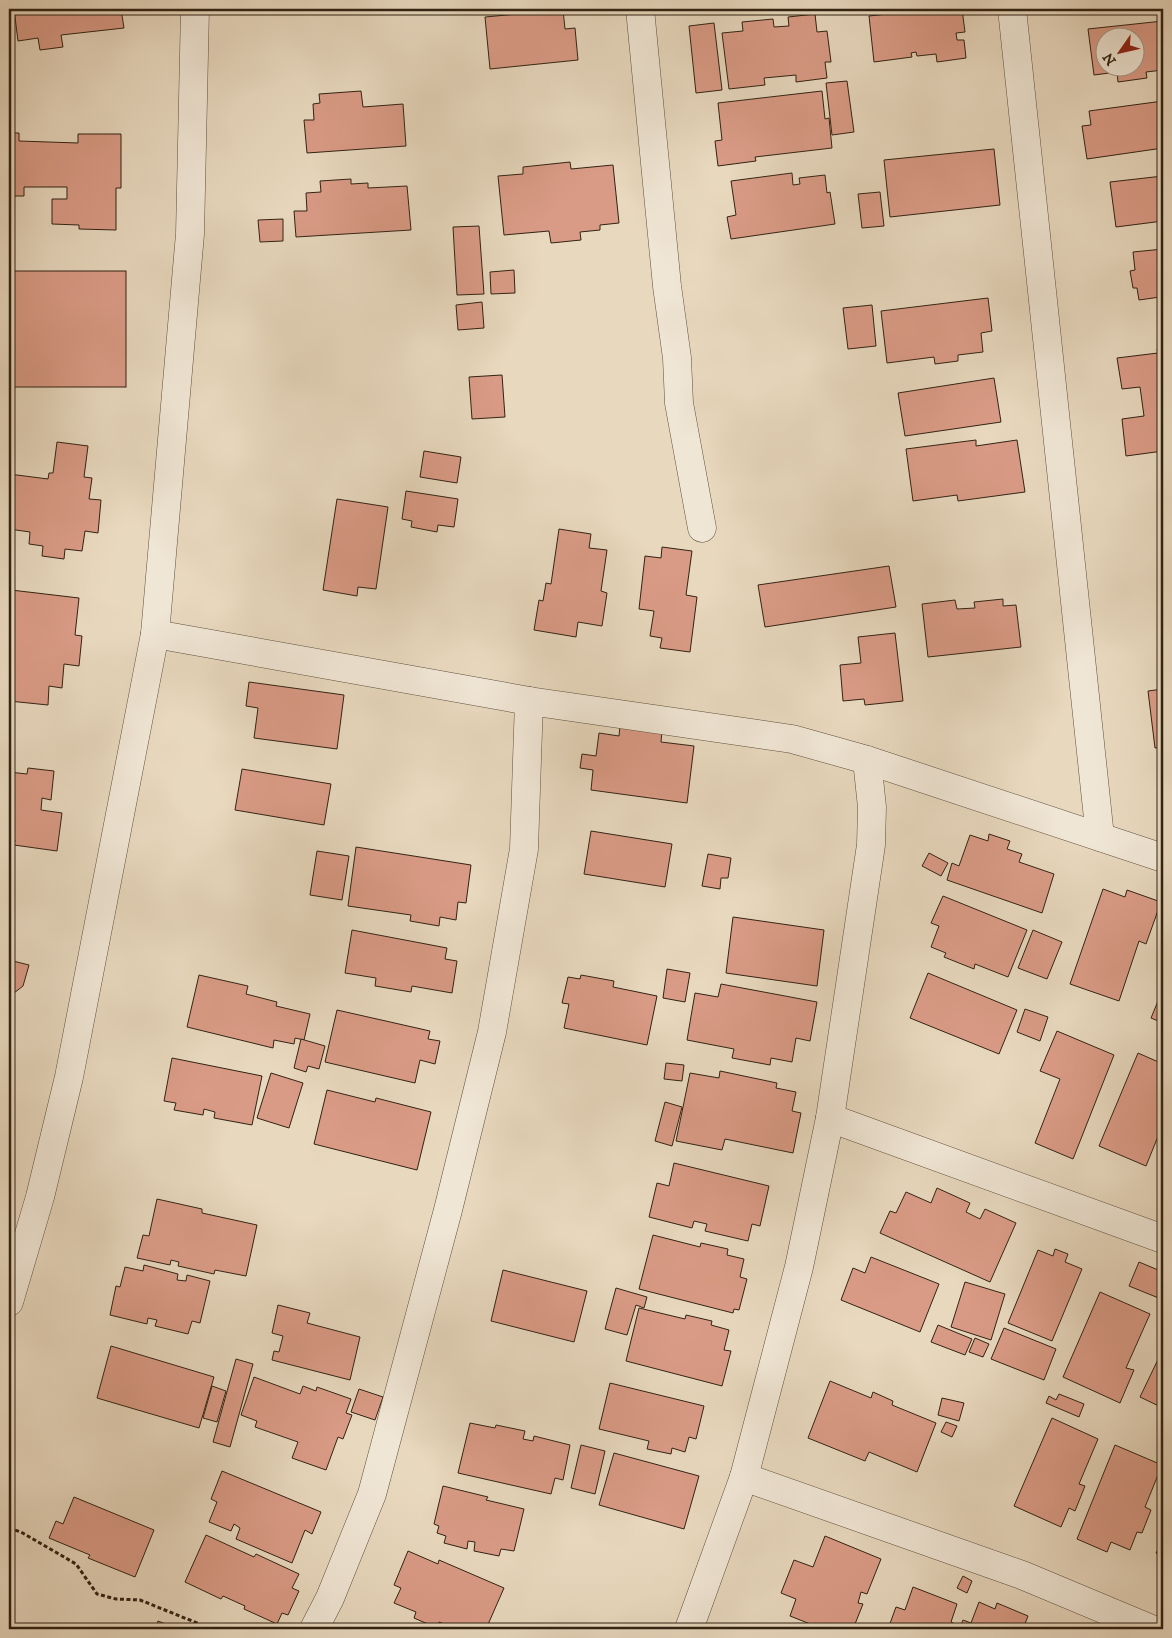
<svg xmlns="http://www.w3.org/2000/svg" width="1172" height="1638" font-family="'IM FELL DW Pica',serif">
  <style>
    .building { fill: #da9b86; stroke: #312313; fill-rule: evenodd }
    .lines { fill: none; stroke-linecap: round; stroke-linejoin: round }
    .minor-casing { stroke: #5f503e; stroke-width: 29 }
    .path { stroke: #312313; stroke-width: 3; stroke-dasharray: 4 2.5; stroke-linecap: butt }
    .minor { stroke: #f0e6d5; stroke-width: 28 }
  </style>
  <rect width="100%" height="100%" fill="#e8d8be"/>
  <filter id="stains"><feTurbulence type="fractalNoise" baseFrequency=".004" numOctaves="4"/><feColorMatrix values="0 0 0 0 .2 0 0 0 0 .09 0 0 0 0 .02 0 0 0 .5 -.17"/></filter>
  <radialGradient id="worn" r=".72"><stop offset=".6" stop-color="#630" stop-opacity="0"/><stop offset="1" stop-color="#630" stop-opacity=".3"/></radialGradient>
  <g class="building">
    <path d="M 14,9 L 121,9 L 124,28 L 61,35 L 63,47 L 40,50 L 38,38 L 18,41 Z"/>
    <path d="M 308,9 L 339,9 L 339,11 L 309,14 Z"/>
    <path d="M 516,9 L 543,9 L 543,12 L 563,10 L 565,29 L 575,28 L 578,60 L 490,69 L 485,17 L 517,14 Z"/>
    <path d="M 933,9 L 962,9 L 965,32 L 956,33 L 957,40 L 964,40 L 966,58 L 937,62 L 936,54 L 917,56 L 916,52 L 911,53 L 912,57 L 874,62 L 869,16 Z"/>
    <path d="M 815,14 L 817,32 L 827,31 L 831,62 L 825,62 L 827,78 L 796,82 L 796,75 L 764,78 L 765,85 L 729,89 L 722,33 L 743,31 L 742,22 L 773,19 L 774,27 L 789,26 L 788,17 Z"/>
    <path d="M 1163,21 L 1163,70 L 1146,72 L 1147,78 L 1118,82 L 1117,72 L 1094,75 L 1088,29 ZM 1104,38 L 1134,38 L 1134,68 L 1104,68 Z"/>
    <path d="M 714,23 L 722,90 L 696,93 L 689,26 Z"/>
    <path d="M 847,81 L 854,132 L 832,135 L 826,83 Z"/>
    <path d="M 361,91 L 363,107 L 403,104 L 406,146 L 307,153 L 304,120 L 314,120 L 313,104 L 320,103 L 319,94 Z"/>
    <path d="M 822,91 L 825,119 L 829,118 L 832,148 L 755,157 L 756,161 L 718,166 L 715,141 L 722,140 L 718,103 Z"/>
    <path d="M 1163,101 L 1163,148 L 1087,159 L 1082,126 L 1091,125 L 1089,111 Z"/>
    <path d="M 9,133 L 19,133 L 19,141 L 78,143 L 78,134 L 121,134 L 121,188 L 116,188 L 116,230 L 79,229 L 79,225 L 52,224 L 52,199 L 67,199 L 67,187 L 24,187 L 24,196 L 9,196 Z"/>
    <path d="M 994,149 L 1000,205 L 890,217 L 884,160 Z"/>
    <path d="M 570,162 L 571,169 L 613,165 L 619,223 L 600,225 L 600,230 L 580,232 L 581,240 L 551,243 L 549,231 L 504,235 L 498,176 L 523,174 L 523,167 Z"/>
    <path d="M 792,173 L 793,185 L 800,184 L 799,178 L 825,175 L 827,193 L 830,192 L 835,224 L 731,239 L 727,217 L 736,215 L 731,181 Z"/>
    <path d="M 1163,176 L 1163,221 L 1116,227 L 1110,182 Z"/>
    <path d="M 351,179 L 351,184 L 368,183 L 368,188 L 407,186 L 411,230 L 296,237 L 294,211 L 307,211 L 306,193 L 321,192 L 320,181 Z"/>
    <path d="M 880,192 L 884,226 L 862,228 L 858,194 Z"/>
    <path d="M 283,219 L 283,241 L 260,242 L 258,220 Z"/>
    <path d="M 479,226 L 484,294 L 457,295 L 453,227 Z"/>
    <path d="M 1163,249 L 1163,301 L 1161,301 L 1160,297 L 1139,300 L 1137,288 L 1133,288 L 1130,271 L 1135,270 L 1133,252 Z"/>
    <path d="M 514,270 L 515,293 L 491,294 L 490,272 Z"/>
    <rect x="9" y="271" width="117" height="116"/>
    <path d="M 988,298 L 992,331 L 981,333 L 983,352 L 958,355 L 958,361 L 935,364 L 934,357 L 887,363 L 881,311 Z"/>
    <path d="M 482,302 L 484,328 L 458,330 L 456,305 Z"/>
    <path d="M 872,305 L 876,346 L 848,349 L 843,308 Z"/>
    <path d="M 1163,348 L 1163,451 L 1126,456 L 1122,419 L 1144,416 L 1140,387 L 1122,389 L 1117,358 L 1158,353 L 1157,349 Z"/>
    <path d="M 502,375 L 505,417 L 472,419 L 469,377 Z"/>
    <path d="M 994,378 L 1001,422 L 905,436 L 898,393 Z"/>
    <path d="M 976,440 L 976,446 L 1017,440 L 1025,492 L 958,501 L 957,495 L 913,501 L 906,449 Z"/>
    <path d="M 57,442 L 88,446 L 84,477 L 92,478 L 89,499 L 101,500 L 98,533 L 85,531 L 82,551 L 65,549 L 64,559 L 42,556 L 43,546 L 29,544 L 30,532 L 9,529 L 9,474 L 48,479 L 49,473 L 53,473 Z"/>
    <path d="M 424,451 L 461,457 L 457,483 L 420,477 Z"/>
    <path d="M 406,491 L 458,499 L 454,527 L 438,525 L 437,532 L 411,527 L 412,521 L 402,519 Z"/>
    <path d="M 337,499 L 388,507 L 376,589 L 358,587 L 357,596 L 323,590 Z"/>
    <path d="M 559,529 L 591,534 L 589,548 L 607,550 L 601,591 L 607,593 L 602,626 L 578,622 L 576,637 L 534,630 L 539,600 L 543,601 L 546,583 L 551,584 Z"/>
    <path d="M 662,547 L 692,551 L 686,595 L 697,597 L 690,652 L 660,648 L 662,638 L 650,636 L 654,611 L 639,609 L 645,556 L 661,558 Z"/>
    <path d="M 889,566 L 896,607 L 765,627 L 758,585 Z"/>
    <path d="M 11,590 L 79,598 L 75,635 L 82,636 L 79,666 L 64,664 L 62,688 L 49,686 L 48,705 L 9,701 L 9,635 L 11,635 L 14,613 L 9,612 Z"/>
    <path d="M 1003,599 L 1003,606 L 1016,605 L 1021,647 L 928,657 L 922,604 L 955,600 L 957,609 L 975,608 L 974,602 Z"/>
    <path d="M 895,633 L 903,701 L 865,705 L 864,699 L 843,701 L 840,665 L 861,663 L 858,637 Z"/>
    <path d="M 249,682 L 344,695 L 337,749 L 254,738 L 258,708 L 246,706 Z"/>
    <path d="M 1163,689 L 1163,747 L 1155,748 L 1148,691 Z"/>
    <path d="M 620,726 L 662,731 L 661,742 L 694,746 L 687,803 L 591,790 L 593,770 L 580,768 L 582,754 L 596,756 L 599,733 L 619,736 Z"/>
    <path d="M 28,768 L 54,771 L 51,800 L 42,798 L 41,810 L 62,813 L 57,851 L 14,845 L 15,840 L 9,839 L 9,772 L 27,774 Z"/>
    <path d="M 242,769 L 331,784 L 324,825 L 235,810 Z"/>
    <path d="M 591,831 L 672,844 L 665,887 L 584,874 Z"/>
    <path d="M 989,834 L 1010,841 L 1007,849 L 1022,854 L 1019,862 L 1054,874 L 1042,913 L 947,880 L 952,863 L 959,866 L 970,835 L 988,841 Z"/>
    <path d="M 356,847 L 471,865 L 466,903 L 458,902 L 456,920 L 440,917 L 439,926 L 410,921 L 411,915 L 348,906 Z"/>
    <path d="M 317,851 L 349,856 L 342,900 L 310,895 Z"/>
    <path d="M 929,853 L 948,863 L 941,876 L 922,866 Z"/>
    <path d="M 708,854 L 731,858 L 728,878 L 721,878 L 720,889 L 702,886 Z"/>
    <path d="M 1103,889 L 1125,897 L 1127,890 L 1161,902 L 1146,944 L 1139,941 L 1119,1001 L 1070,984 Z"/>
    <path d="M 943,896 L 1027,930 L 1008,977 L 975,964 L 974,969 L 944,957 L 946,953 L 931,947 L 939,926 L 931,923 Z"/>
    <path d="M 733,917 L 824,930 L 817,986 L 726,973 Z"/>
    <path d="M 352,930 L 447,948 L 445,959 L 457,961 L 452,993 L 412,986 L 411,992 L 375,986 L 376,978 L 345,973 Z"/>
    <path d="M 1033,930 L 1062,942 L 1047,979 L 1018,968 Z"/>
    <path d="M 9,960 L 29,965 L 23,986 L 14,993 L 9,992 Z"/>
    <path d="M 667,969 L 690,973 L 685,1002 L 663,998 Z"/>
    <path d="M 928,973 L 1017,1010 L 999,1054 L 910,1018 Z"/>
    <path d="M 199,975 L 248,986 L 246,994 L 277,1002 L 276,1006 L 310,1014 L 304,1040 L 295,1038 L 294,1044 L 274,1040 L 273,1048 L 187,1027 Z"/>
    <path d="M 581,975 L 614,981 L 613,987 L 657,996 L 647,1045 L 564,1028 L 569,1004 L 562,1003 L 568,977 L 580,979 Z"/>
    <path d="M 721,984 L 817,1002 L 810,1041 L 796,1038 L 792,1062 L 771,1058 L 770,1065 L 732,1058 L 734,1049 L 687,1040 L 695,993 L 718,997 Z"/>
    <path d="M 1163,989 L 1163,1023 L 1151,1018 Z"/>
    <path d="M 1025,1009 L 1048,1017 L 1040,1041 L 1017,1032 Z"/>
    <path d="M 337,1010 L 430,1031 L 428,1039 L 440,1041 L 435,1064 L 420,1060 L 415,1083 L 325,1062 Z"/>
    <path d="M 1057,1031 L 1114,1055 L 1073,1159 L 1035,1143 L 1060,1079 L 1040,1071 Z"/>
    <path d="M 301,1039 L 325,1046 L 319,1069 L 308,1066 L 306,1072 L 294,1068 Z"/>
    <path d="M 1138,1053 L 1163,1064 L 1163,1124 L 1146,1166 L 1099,1146 Z"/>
    <path d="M 172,1058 L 262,1076 L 252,1125 L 214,1118 L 215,1112 L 204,1109 L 203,1115 L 174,1110 L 176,1103 L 164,1101 Z"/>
    <path d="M 666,1063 L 684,1065 L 682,1081 L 664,1079 Z"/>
    <path d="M 720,1071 L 777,1083 L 776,1088 L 796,1092 L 792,1111 L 801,1113 L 793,1153 L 725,1139 L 722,1150 L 676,1141 L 690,1073 L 719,1078 Z"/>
    <path d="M 271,1073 L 303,1083 L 289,1128 L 257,1118 Z"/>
    <path d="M 327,1090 L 375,1102 L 376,1098 L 431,1112 L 417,1170 L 314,1144 Z"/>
    <path d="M 665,1102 L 682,1107 L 672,1146 L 655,1141 Z"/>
    <path d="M 674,1163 L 769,1186 L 760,1226 L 752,1224 L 748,1241 L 705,1231 L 707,1224 L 694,1221 L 692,1228 L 649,1217 L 657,1183 L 669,1186 Z"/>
    <path d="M 937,1188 L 970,1203 L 966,1212 L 980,1219 L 985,1209 L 1016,1223 L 990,1282 L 880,1233 L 890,1211 L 896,1213 L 906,1192 L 931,1203 Z"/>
    <path d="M 157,1199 L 202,1209 L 202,1213 L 257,1225 L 246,1276 L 215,1270 L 214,1274 L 178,1266 L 179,1262 L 171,1260 L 170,1265 L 137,1258 L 143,1235 L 149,1236 Z"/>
    <path d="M 653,1235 L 700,1247 L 701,1243 L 728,1249 L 727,1255 L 744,1259 L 740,1277 L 747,1279 L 739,1310 L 734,1309 L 733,1313 L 639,1289 Z"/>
    <path d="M 1055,1249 L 1068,1254 L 1065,1262 L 1082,1269 L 1052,1341 L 1008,1323 L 1038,1250 L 1053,1256 Z"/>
    <path d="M 871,1257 L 939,1284 L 920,1332 L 841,1300 L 853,1268 L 865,1273 Z"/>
    <path d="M 1139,1262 L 1163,1272 L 1163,1292 L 1161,1299 L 1129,1286 Z"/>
    <path d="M 144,1265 L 178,1274 L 177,1280 L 186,1281 L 187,1275 L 210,1281 L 200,1323 L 192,1321 L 188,1334 L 155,1326 L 157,1320 L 148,1318 L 147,1324 L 110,1315 L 116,1286 L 120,1287 L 125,1267 L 143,1271 Z"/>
    <path d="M 503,1270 L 587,1291 L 574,1342 L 491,1321 Z"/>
    <path d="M 965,1282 L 1005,1294 L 991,1340 L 951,1327 Z"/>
    <path d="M 616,1288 L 647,1297 L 644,1308 L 636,1305 L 627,1335 L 605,1329 Z"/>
    <path d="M 1100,1292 L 1150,1314 L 1126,1368 L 1134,1370 L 1120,1403 L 1063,1377 Z"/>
    <path d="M 278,1305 L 310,1313 L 307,1323 L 360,1337 L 350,1380 L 272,1360 L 274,1351 L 279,1352 L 283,1336 L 272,1333 Z"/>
    <path d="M 639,1308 L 685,1319 L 686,1315 L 712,1321 L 711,1325 L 729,1330 L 724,1350 L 731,1351 L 722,1386 L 626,1361 Z"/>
    <path d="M 938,1325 L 972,1339 L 965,1355 L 931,1342 Z"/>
    <path d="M 1004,1328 L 1056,1349 L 1044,1380 L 991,1359 Z"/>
    <path d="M 975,1338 L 989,1344 L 983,1357 L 969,1352 Z"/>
    <path d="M 111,1346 L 214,1377 L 199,1428 L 97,1398 Z"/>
    <path d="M 1163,1349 L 1163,1408 L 1140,1397 Z"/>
    <path d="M 236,1359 L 253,1364 L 230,1447 L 213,1442 Z"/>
    <path d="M 254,1377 L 300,1394 L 303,1386 L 316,1391 L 317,1387 L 351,1399 L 346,1413 L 352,1415 L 343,1439 L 338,1437 L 326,1470 L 292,1458 L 298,1442 L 255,1427 L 257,1421 L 241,1415 Z"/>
    <path d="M 830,1381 L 871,1398 L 873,1392 L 893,1401 L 892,1405 L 936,1423 L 917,1472 L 869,1452 L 865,1461 L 808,1438 Z"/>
    <path d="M 610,1383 L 704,1406 L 696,1439 L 689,1437 L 685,1452 L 672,1448 L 671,1454 L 647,1449 L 649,1441 L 599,1429 Z"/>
    <path d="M 212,1386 L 226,1391 L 217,1422 L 203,1418 Z"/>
    <path d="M 359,1389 L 383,1397 L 375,1420 L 351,1412 Z"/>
    <path d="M 1059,1394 L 1084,1404 L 1079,1417 L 1046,1403 L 1049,1396 L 1056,1400 Z"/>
    <path d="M 942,1398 L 964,1403 L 959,1421 L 938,1415 Z"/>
    <path d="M 1052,1418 L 1098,1439 L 1079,1484 L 1085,1486 L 1075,1511 L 1069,1508 L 1061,1527 L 1014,1506 Z"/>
    <path d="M 946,1422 L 957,1426 L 952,1437 L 941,1432 Z"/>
    <path d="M 470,1423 L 495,1428 L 496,1425 L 525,1431 L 523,1439 L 533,1441 L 534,1436 L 570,1445 L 563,1480 L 555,1478 L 551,1494 L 458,1473 Z"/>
    <path d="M 581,1445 L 605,1451 L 595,1494 L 571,1488 Z"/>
    <path d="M 1115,1445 L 1162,1465 L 1145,1507 L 1151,1510 L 1142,1533 L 1137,1532 L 1130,1550 L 1111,1542 L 1107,1552 L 1077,1539 Z"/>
    <path d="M 614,1453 L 699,1476 L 684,1529 L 599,1505 Z"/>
    <path d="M 222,1471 L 321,1512 L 312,1534 L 305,1530 L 292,1563 L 236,1539 L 240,1528 L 234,1524 L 231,1531 L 209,1522 L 217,1502 L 211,1499 Z"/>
    <path d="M 443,1486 L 488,1497 L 486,1500 L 524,1509 L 514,1551 L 501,1549 L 499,1556 L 474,1551 L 475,1542 L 468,1541 L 467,1549 L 444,1543 L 446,1536 L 437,1533 L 439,1526 L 434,1524 Z"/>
    <path d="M 74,1497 L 154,1530 L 135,1577 L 88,1558 L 90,1555 L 49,1538 L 56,1521 L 63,1524 Z"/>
    <path d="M 206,1535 L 254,1557 L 256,1554 L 299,1574 L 292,1588 L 299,1591 L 288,1615 L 282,1613 L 277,1624 L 244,1609 L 245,1606 L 223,1596 L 221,1599 L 185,1582 Z"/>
    <path d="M 825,1536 L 881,1559 L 867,1594 L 861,1592 L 858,1603 L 863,1604 L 853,1629 L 823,1629 L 790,1616 L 796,1599 L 781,1593 L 794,1560 L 813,1567 Z"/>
    <path d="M 1163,1540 L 1163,1557 L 1156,1553 Z"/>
    <path d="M 408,1551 L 438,1564 L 439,1560 L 504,1588 L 486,1629 L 456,1629 L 439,1622 L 437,1628 L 414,1618 L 416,1612 L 394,1603 L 401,1588 L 394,1585 Z"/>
    <path d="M 963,1576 L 972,1581 L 967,1593 L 957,1588 Z"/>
    <path d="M 913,1587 L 957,1604 L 951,1622 L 955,1624 L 953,1629 L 888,1629 L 896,1607 L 905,1610 Z"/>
    <path d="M 979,1602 L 995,1609 L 997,1603 L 1028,1616 L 1023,1629 L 959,1629 L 963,1620 L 971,1623 Z"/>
    <path d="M 158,1621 L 178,1629 L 155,1629 Z"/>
  </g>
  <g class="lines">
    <defs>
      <g id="minor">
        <path d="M 640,9 L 667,286 L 677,358 L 679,403 L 702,528"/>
        <path d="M 1012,9 L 1100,837"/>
        <path d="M 155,634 L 529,701 L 792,739 L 867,760 L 1163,858"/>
        <path d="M 830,1118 L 1163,1239"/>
        <path d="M 9,1302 L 40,1197 L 69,1077 L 155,634 L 190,234 L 195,9"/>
        <path d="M 744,1477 L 1022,1575 L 1151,1629"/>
        <path d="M 314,1629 L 330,1598 L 372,1494 L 448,1210 L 492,1032 L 524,849 L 529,701"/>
        <path d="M 689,1629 L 744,1477 L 799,1267 L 830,1118 L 871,845 L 872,807 L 867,760"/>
      </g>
    </defs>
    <use href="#minor" class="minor-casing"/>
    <path class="path" d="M 9,1528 L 21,1532 L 76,1564 L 97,1594 L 116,1599 L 140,1600 L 212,1629"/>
    <use href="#minor" class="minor"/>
  </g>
  <rect width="1172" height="1638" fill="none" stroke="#e8d8be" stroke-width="30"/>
  <rect x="10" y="10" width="1152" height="1618" fill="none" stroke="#312313" stroke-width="2.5"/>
  <rect x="15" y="15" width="1142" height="1608" fill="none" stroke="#312313"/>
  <g transform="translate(1120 52) rotate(236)"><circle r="24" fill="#f0e6d5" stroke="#a49887"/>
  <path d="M0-4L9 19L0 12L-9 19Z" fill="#8f2418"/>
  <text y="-8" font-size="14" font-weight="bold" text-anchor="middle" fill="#312313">N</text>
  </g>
  <rect width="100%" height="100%" filter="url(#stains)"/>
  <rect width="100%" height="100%" fill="url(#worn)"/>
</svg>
